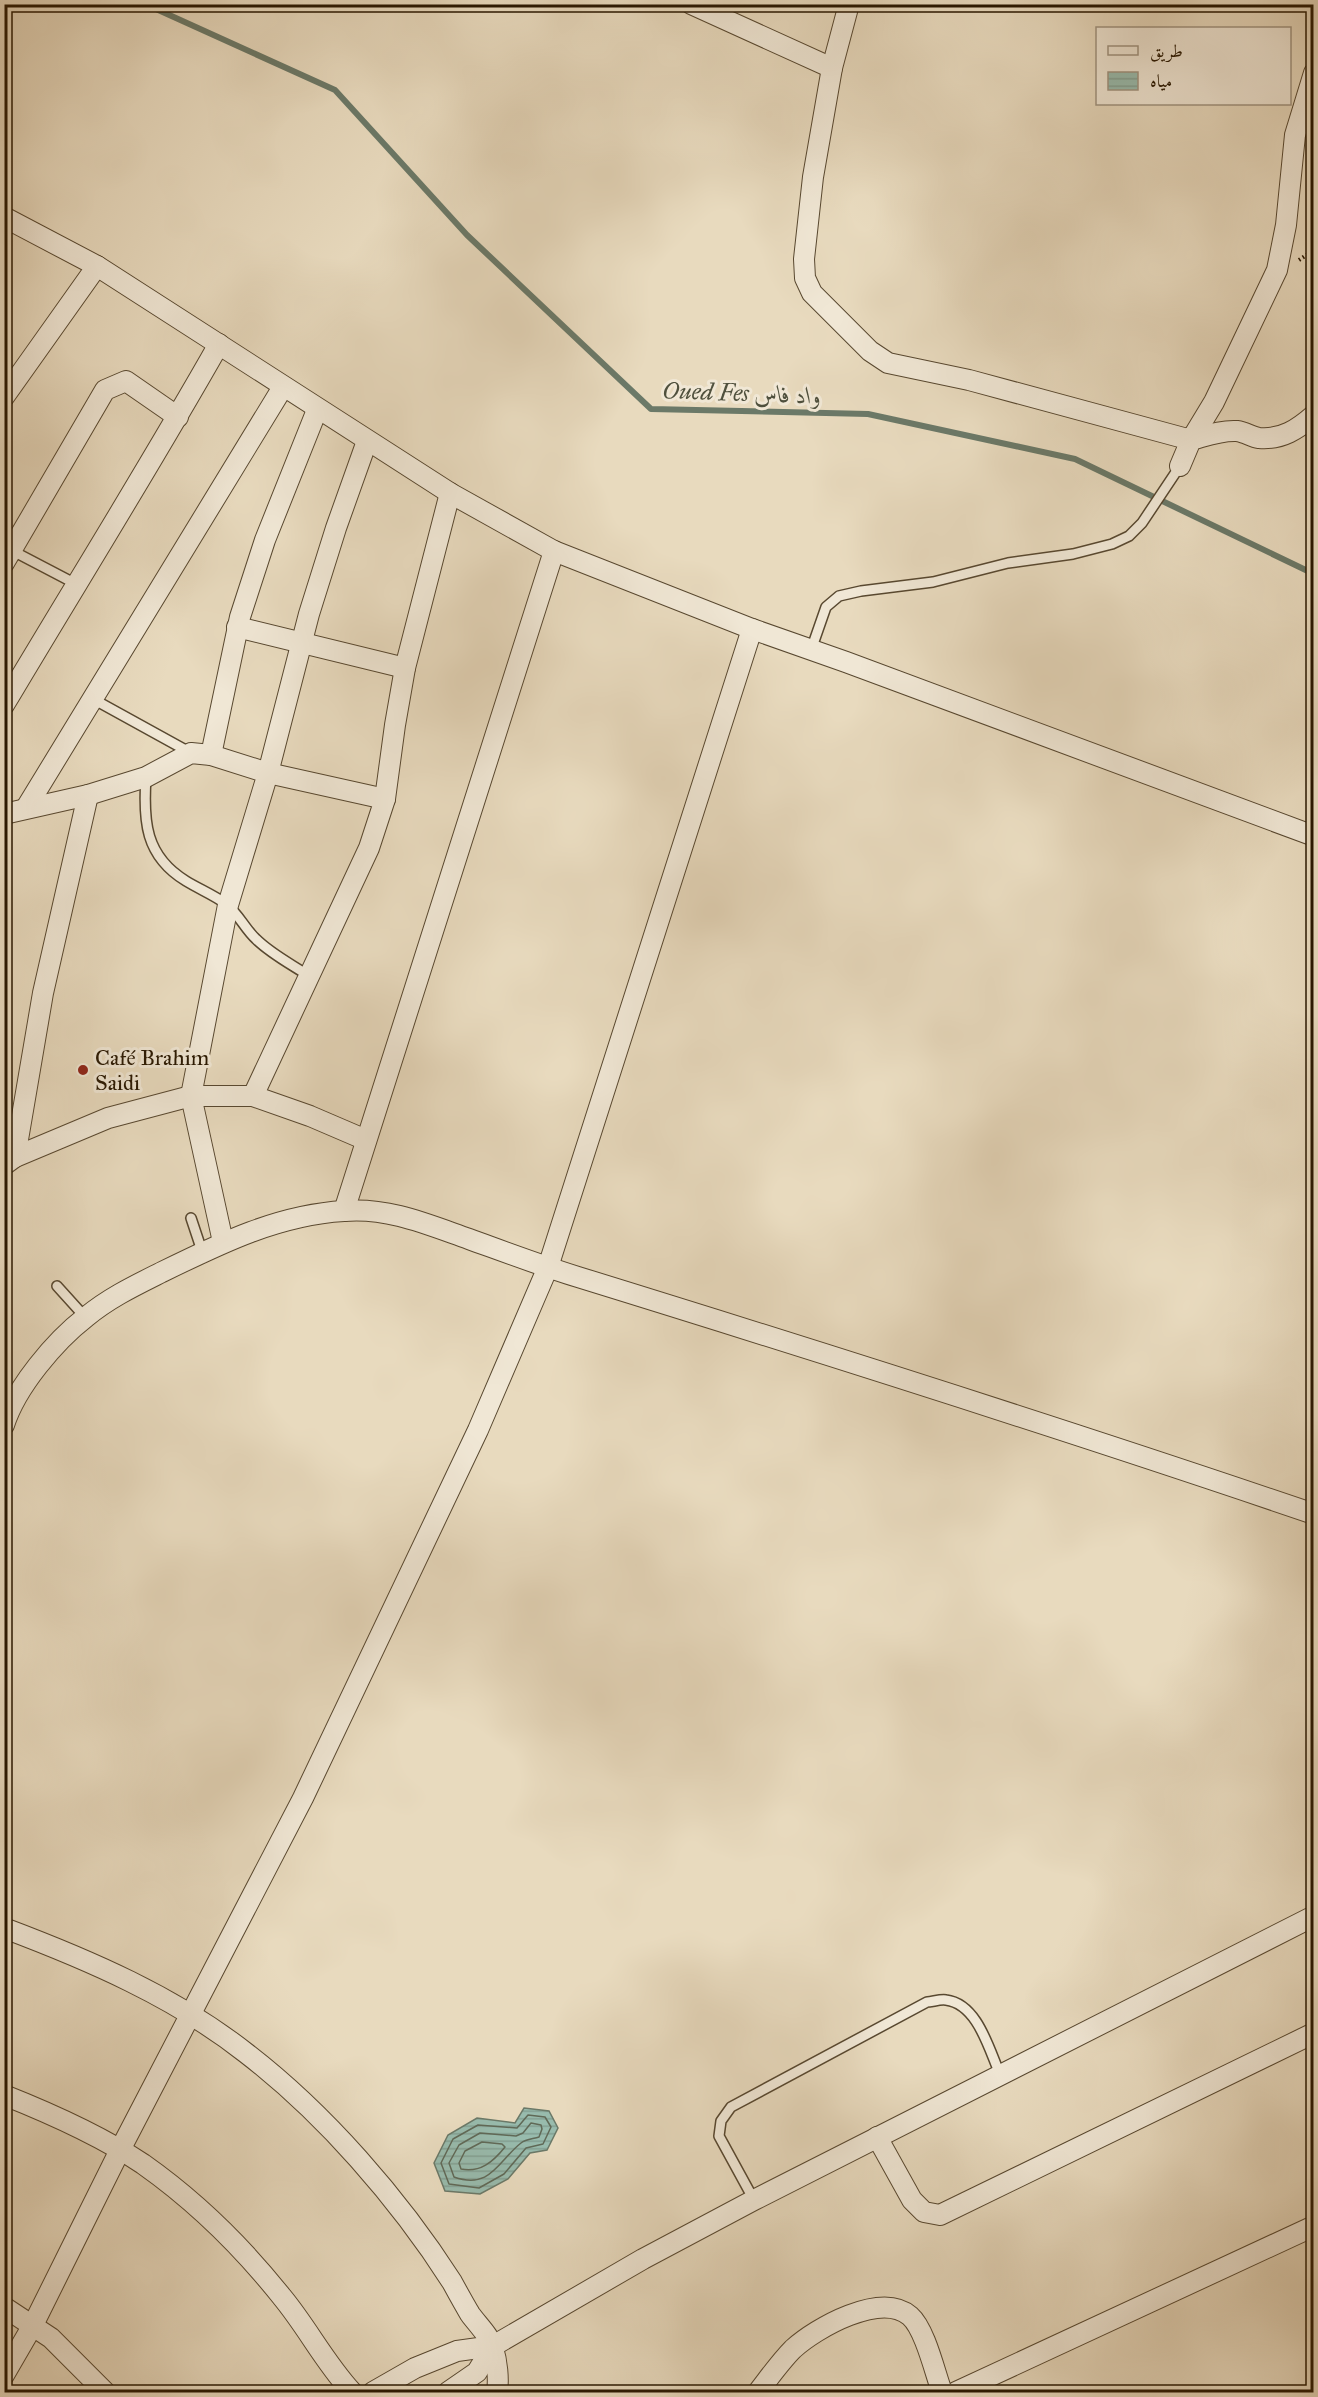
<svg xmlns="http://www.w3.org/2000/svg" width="1318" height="2397" font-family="'IM FELL Great Primer',Amiri,serif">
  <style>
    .water { fill: url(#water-rules); stroke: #6b7968; stroke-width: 1.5 }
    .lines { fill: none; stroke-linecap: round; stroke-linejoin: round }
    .shore { stroke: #606957; stroke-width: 1.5 }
    .stream { stroke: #6b7968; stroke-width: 6 }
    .service-casing { stroke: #584830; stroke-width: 12 }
    .minor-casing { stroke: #584830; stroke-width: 22 }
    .path { stroke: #281701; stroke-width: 4; stroke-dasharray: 1.5 3; stroke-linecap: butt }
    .service { stroke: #f0e7d5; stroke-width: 9 }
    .minor { stroke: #f0e7d5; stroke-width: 20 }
    .poi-dot { fill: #8f2418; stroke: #f0e7d5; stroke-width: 2 }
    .labels { text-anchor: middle; stroke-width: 6; stroke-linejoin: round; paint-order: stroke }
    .poi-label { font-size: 22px; fill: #281701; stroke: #f0e7d5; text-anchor: start }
    .water-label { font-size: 24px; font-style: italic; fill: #4f503d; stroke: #f0e7d5 }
  </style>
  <defs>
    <pattern id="water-rules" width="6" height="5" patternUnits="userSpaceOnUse" patternTransform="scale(1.5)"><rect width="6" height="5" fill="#98bbad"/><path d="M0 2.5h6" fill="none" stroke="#83a093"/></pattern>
  </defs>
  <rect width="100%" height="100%" fill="#e8dabe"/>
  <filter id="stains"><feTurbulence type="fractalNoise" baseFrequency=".00333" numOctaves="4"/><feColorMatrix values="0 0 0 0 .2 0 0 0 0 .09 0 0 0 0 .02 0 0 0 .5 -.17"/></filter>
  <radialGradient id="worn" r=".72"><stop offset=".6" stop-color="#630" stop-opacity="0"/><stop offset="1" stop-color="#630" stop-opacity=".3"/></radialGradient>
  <path class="water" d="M 524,2108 L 549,2111 L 558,2128 L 547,2150 L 530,2153 L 508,2179 L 480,2194 L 445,2191 L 434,2163 L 448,2135 L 477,2118 L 515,2123 Z"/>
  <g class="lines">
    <g class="shore">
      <path d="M 528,2115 L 545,2117 L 551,2127 L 543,2144 L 526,2148 L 504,2174 L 479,2188 L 449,2184 L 441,2163 L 453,2139 L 478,2125 L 517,2128 Z"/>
      <path d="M 531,2123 L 541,2125 L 542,2129 L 539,2137 C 533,2139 526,2139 521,2143 C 498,2161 491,2190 454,2177 L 449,2163 L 459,2145 L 480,2133 L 516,2136 L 523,2133 Z"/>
      <path d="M 482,2142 L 502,2144 L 505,2147 C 493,2162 480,2173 461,2169 L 459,2163 L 465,2151 Z"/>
    </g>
    <path class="stream" d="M 145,4 L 335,90 L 467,235 L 651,409 L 868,414 L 1075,459 L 1314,574"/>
    <defs>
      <g id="service">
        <path d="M 9,549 L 76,584"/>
        <path d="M 811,650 L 826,607 L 839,596 L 861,591 L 933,582 L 1008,563 L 1073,554 L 1112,544 L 1129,536 L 1142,523 L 1180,466"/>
        <path d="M 93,699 L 191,753"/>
        <path d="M 146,777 C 143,821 145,856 186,881 C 199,889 214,895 226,904 C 238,913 245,929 256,939 C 271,954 291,964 309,976"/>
        <path d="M 191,1218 L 202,1251"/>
        <path d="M 57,1286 L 85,1317"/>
        <path d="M 754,2200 L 719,2136 L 721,2121 L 731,2107 L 927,2002 C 932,2002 940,1999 946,2000 C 978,2004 989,2050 1000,2074"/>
      </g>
      <g id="minor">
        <path d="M 691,4 L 832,68"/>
        <path d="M 849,4 L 832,68 L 813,177 L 804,259 L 805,278 L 812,293 L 870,351 L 888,363 L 969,380 L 1191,440 L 1214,402 L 1277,270 L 1286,225 L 1295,135 L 1314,73"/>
        <path d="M 4,217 L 97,266 L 450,493 L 554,551 L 752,629 L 846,662 L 1314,836"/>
        <path d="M 4,397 L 97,266"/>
        <path d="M 1180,466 L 1191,440 C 1206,436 1221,430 1237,431 C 1245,432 1252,437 1259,438 C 1282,440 1298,429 1314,415"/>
        <path d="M 4,563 L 105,390 L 126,381 L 178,417"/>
        <path d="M 237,627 L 405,668"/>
        <path d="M 4,705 C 76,584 150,466 219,344"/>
        <path d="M 211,755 L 240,617 L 265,540 L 317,410"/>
        <path d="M 385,799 L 395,725 L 405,668 L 450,493"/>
        <path d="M 26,808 L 283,387"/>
        <path d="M 4,814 L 88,795 L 146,777 L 191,753 L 211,755 L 268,773 L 385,799 L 369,848 L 253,1096"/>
        <path d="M 15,1157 L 43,993 L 88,795"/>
        <path d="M 4,1165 L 15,1157 L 108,1118 L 191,1096 L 253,1096 L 310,1116 L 366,1140"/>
        <path d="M 344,1211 L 554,551"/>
        <path d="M 223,1242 L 191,1096 L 228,905 L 268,773 L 309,614 L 336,528 L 367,441"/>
        <path d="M 4,1425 C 16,1387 55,1341 86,1317 C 109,1298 134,1286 160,1273 C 219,1244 277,1215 344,1211 C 388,1207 429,1225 469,1239 C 505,1252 542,1266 578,1277 C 824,1353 1070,1431 1314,1514"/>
        <path d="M 4,1928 C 89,1960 175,1997 246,2053 C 324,2113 399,2199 452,2282 C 458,2293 464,2304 470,2314 C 477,2324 490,2336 493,2348 C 497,2361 499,2379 497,2392"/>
        <path d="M 4,2095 C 52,2114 101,2136 143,2164 C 194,2200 243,2248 282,2297 C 307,2327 325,2363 352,2392"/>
        <path d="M 877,2137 L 912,2200 L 924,2212 L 940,2215 L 1314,2033"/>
        <path d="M 4,2307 L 51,2338 L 105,2392"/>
        <path d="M 4,2375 L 33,2325 L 120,2150 L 303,1798 L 478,1430 L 548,1267 L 752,629"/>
        <path d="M 373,2392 L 415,2368 L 457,2351 L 493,2346 L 643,2259 L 754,2200 L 1314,1916"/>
        <path d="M 448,2392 L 477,2372 L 493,2346"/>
        <path d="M 758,2392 C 769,2378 780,2362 793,2349 C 816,2328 881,2291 910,2316 C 925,2329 935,2373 942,2392"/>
        <path d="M 956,2392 L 1314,2226"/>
      </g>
    </defs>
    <use href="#service" class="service-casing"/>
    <use href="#minor" class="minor-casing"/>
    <path class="path" d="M 1299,260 L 1314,250"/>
    <use href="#service" class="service"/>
    <use href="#minor" class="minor"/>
  </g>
  <circle class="poi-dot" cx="83" cy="1070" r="6"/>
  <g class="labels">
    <g class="poi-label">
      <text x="95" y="1065">Café Brahim<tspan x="95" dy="25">Saidi</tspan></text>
    </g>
    <g class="water-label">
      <text transform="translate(742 393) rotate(2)" y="8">Oued Fes واد فاس</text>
    </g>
  </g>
  <rect width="1318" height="2397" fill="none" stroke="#e8dabe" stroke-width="24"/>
  <rect x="6" y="6" width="1306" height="2385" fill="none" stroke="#281701" stroke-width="3"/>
  <rect x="12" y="12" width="1294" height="2373" fill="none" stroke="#281701" stroke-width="1.5"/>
  <rect x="1096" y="27" width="195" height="78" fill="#f0e7d5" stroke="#a09480" stroke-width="1.5"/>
  <rect x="1108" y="46" width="30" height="9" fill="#f0e7d5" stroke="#a09480" stroke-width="1.5"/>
  <text x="1150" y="57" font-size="18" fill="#281701">طريق</text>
  <rect x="1108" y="72" width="30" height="18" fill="url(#water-rules)" stroke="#a09480" stroke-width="1.5"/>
  <text x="1150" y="87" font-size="18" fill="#281701">مياه</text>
  <rect width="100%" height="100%" filter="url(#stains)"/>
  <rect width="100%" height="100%" fill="url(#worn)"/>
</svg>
